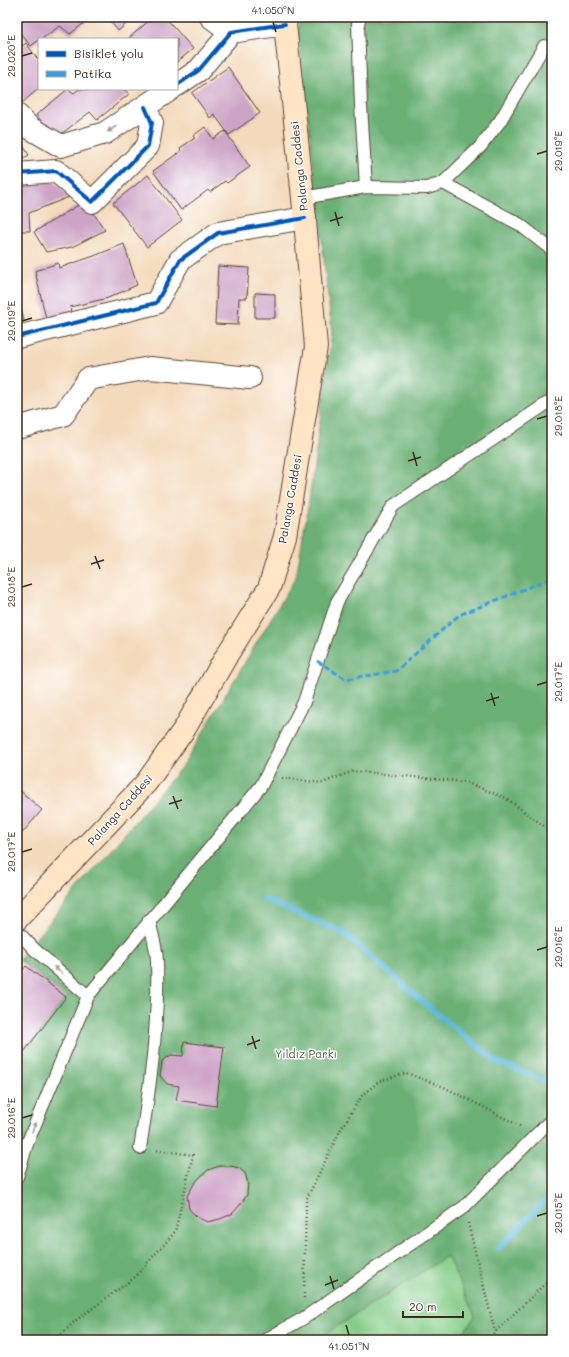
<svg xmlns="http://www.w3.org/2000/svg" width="569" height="1357" font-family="Mali,sans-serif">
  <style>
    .green { fill: #84cc88; stroke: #607b53 }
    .forest { fill: #6bb074; stroke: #536d49 }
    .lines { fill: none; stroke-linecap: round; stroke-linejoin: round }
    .stream { stroke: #5bb7d9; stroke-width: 6 }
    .building { fill: #cda3c6 }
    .lane-casing { stroke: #574436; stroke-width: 14 }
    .street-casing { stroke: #574436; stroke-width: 24 }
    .secondary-casing { stroke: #574436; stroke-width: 24 }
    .path { stroke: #574436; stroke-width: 2.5; stroke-dasharray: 1 3; stroke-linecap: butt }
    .lane { stroke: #fff; stroke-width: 12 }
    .street { stroke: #fff; stroke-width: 22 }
    .secondary { stroke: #ffe4c6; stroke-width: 22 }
    .quiet { stroke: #3f9ce0; stroke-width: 3; stroke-dasharray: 6 3; stroke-linecap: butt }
    .cycleway-casing { stroke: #fff; stroke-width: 6 }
    .cycleway { stroke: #0057b8; stroke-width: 4 }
    .oneway { fill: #a79f9a }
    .ticks { fill: none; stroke: #3b2a1e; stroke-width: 1.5 }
    .labels { text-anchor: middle; stroke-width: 3; stroke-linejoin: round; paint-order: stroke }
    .street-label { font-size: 11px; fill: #3b2a1e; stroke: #fff }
    .park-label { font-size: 11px; fill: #515b3e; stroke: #fff }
    .neatline { fill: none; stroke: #3b2a1e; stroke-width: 1.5 }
    .ticks-label { font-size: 10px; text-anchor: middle; fill: #3b2a1e }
  </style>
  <rect width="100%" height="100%" fill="#fff"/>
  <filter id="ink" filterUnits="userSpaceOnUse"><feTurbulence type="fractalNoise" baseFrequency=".025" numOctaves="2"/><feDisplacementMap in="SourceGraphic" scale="8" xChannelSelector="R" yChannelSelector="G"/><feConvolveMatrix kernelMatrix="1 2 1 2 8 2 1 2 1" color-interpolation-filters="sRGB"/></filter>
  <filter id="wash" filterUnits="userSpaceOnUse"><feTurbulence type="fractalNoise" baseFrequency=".012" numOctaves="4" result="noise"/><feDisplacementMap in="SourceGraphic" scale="16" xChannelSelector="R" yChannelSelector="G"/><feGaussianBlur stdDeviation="0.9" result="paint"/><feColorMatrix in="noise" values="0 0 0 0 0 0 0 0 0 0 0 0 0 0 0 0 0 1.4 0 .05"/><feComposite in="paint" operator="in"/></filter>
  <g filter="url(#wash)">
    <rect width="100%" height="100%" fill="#f4dabc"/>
    <path class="green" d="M 447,1256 L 475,1316 L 459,1340 L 316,1340 Z"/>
    <path class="forest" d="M 299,17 L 552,17 L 552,1340 L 459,1340 L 475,1316 L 447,1256 L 316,1340 L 17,1340 L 17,1061 L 66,997 L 19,960 L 30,945 L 184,764 L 296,577 L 309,501 L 332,332 L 298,30 Z"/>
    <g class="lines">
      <g class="stream">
        <path d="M 264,899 L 344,933 L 436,1013 L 497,1062 L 552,1083"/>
        <path d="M 499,1248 L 552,1193"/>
      </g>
    </g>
    <g id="blocks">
      <g class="building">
        <path d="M 17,17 L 92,17 L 70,34 L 60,26 L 41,39 L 39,39 L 39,40 L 31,46 L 20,33 L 17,36 Z"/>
        <path d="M 107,17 L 134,17 L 118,31 Z"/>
        <path d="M 153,17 L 165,17 L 193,49 L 177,62 L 177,39 L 128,39 Z"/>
        <path d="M 26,43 L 39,61 L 39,88 L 21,104 L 17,100 L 17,50 Z"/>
        <path d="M 228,67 L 260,113 L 229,135 L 214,114 L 210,118 L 192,93 Z"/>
        <path d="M 68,89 L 74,93 L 79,89 L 124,89 L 129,94 L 97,120 L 90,112 L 56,138 L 36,115 Z"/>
        <path d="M 205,127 L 213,139 L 225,131 L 250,167 L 227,183 L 225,181 L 210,192 L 208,190 L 181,210 L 153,171 L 181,151 L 180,148 L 195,138 L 193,136 Z"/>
        <path d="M 17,136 L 29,155 L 17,162 Z"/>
        <path d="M 148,175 L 182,220 L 147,247 L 113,203 Z"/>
        <path d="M 53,180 L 69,197 L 29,213 L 30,231 L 17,231 L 17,182 Z"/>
        <path d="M 85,201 L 105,230 L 72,247 L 46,252 L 34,232 Z"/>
        <path d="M 124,244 L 137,285 L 108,298 L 70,307 L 71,312 L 46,319 L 35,271 L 58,263 L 59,268 L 94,256 Z"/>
        <path d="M 218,266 L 249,268 L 247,298 L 239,298 L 238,325 L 215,324 Z"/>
        <path d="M 17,289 L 24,321 L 17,323 Z"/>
        <path d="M 255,293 L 275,294 L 275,318 L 255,318 Z"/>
        <path d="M 17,788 L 42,810 L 17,839 Z"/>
        <path d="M 26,966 L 66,997 L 17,1061 L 17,978 Z"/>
        <path d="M 184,1042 L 224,1047 L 216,1106 L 176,1100 L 179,1086 L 167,1084 L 160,1076 L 162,1061 L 171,1055 L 183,1056 Z"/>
        <path d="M 219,1166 L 230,1166 L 239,1168 L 245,1173 L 248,1183 L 247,1195 L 240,1205 L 232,1214 L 220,1219 L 207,1222 L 197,1217 L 189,1209 L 187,1196 L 194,1184 L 200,1177 L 208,1170 Z"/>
      </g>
    </g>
  </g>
  <g filter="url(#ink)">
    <use href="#blocks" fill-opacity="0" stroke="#574436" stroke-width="1"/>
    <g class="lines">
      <defs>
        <g id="lane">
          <path d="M 360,17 L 358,23 L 361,105 L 366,187"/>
          <path d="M 443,183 L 480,147 L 500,121 L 544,46"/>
          <path d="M 303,198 L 366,187 L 427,188 L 443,183 L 519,224 L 552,250"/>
          <path d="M 17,931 L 34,949 L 88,996"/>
          <path d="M 140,1148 C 150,1087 159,1024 157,962 C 157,949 152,934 149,920"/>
          <path d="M 17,1177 L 27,1144 L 88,996 L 261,786 L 304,702 L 337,602 L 393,506 L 552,400"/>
          <path d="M 265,1340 L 304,1318 L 464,1207 L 552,1119"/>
        </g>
        <g id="street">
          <path d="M 211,17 L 231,32"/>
          <path d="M 177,85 L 199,70 L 231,32 L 285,24"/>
          <path d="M 17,115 L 30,128 L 61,146 L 105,133 L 171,89"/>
          <path d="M 17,174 L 56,171 L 92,202 L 148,146 L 152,123 L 145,107"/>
          <path d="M 17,337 L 156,303 L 180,260 L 218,233 L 305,218"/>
          <path d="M 17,428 L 63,415 L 88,379 L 150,368 L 250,378"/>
        </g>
        <path id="secondary" d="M 17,919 L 146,783 L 185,728 L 227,655 L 269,588 L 285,536 L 316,347 L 303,198 L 285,24 L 287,17"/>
      </defs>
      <use href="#lane" class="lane-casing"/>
      <use href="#street" class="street-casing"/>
      <use href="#secondary" class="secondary-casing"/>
      <g class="path">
        <path d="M 282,778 L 322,783 L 354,771 L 465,782 L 506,798 L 552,832"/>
        <path d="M 468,1223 L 495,1332"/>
        <path d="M 304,1298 L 306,1200 L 341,1129 L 363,1094 L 380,1081 L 406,1073 L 444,1087 L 522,1127"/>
        <path d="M 56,1340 L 75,1321 L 134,1278 L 175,1232 L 193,1155 L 156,1150"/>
        <path d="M 488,1340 L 495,1332 L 552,1277"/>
      </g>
      <use href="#lane" class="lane"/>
      <use href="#street" class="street"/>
      <use href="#secondary" class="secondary"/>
      <path class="quiet" d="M 317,661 L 346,679 L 396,671 L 459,615 L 552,578"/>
      <defs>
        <g id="cycleway">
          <path d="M 177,85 L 199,70 L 231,32 L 285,24"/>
          <path d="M 17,174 L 56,171 L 92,202 L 148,146 L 152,123 L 145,107"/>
          <path d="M 17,337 L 156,303 L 180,260 L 218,233 L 305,218"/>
        </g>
      </defs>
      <use href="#cycleway" class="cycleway-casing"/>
      <use href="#cycleway" class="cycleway"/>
    </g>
    <defs><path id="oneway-solid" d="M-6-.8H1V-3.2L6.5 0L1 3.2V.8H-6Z"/></defs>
    <g class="oneway">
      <use href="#oneway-solid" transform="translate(112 129) rotate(147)"/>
      <use href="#oneway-solid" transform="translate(58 970) rotate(-139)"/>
      <use href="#oneway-solid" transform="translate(34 1127) rotate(-68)"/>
    </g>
  </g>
  <path class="ticks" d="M 273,22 L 276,32M 22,56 L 32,53M 537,154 L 547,151M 335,212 L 339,226M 330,221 L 343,217M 22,321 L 32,318M 537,419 L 547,416M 413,452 L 417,466M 408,461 L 421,457M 95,556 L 100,569M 91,564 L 104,560M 22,587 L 32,584M 537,685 L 547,682M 491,693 L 495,706M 486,701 L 499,697M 173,796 L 178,809M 169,804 L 182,800M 22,852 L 32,849M 537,950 L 547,947M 252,1036 L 256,1049M 247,1045 L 260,1040M 22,1118 L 32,1115M 537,1216 L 547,1213M 330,1276 L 334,1289M 325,1285 L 338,1280M 346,1325 L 349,1335"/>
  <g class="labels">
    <g class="street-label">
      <text transform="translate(299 166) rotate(-96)" y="4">Palanga Caddesi</text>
      <text transform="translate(290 499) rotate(-80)" y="4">Palanga Caddesi</text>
      <text transform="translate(120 810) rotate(-48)" y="4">Palanga Caddesi</text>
    </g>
    <g class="park-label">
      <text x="306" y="1058">Yıldız Parkı</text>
    </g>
  </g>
  <rect width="569" height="1357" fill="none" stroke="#fff" stroke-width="44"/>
  <rect x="38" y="38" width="140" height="52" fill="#ffffff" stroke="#b1aaa5"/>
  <rect x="46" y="51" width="20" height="6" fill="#0057b8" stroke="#b1aaa5"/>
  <text x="74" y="58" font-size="12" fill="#3b2a1e">Bisiklet yolu</text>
  <rect x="46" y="71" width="20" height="6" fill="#3f9ce0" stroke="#b1aaa5"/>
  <text x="74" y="78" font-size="12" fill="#3b2a1e">Patika</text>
  <path d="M403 1311v6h60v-6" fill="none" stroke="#3b2a1e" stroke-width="2"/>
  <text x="409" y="1311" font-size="12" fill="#3b2a1e" stroke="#ffffff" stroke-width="3" paint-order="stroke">20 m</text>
  <rect x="22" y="22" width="525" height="1313" class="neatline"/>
  <g class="ticks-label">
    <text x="273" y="14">41.050°N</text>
    <text transform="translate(11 56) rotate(-90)" y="4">29.020°E</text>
    <text transform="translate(558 151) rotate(-90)" y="4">29.019°E</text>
    <text transform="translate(11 321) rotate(-90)" y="4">29.019°E</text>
    <text transform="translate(558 416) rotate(-90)" y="4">29.018°E</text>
    <text transform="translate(11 587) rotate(-90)" y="4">29.018°E</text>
    <text transform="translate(558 682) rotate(-90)" y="4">29.017°E</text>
    <text transform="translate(11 852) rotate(-90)" y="4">29.017°E</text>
    <text transform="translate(558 947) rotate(-90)" y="4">29.016°E</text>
    <text transform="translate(11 1118) rotate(-90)" y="4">29.016°E</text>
    <text transform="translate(558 1213) rotate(-90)" y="4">29.015°E</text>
    <text x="349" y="1350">41.051°N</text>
  </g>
</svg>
